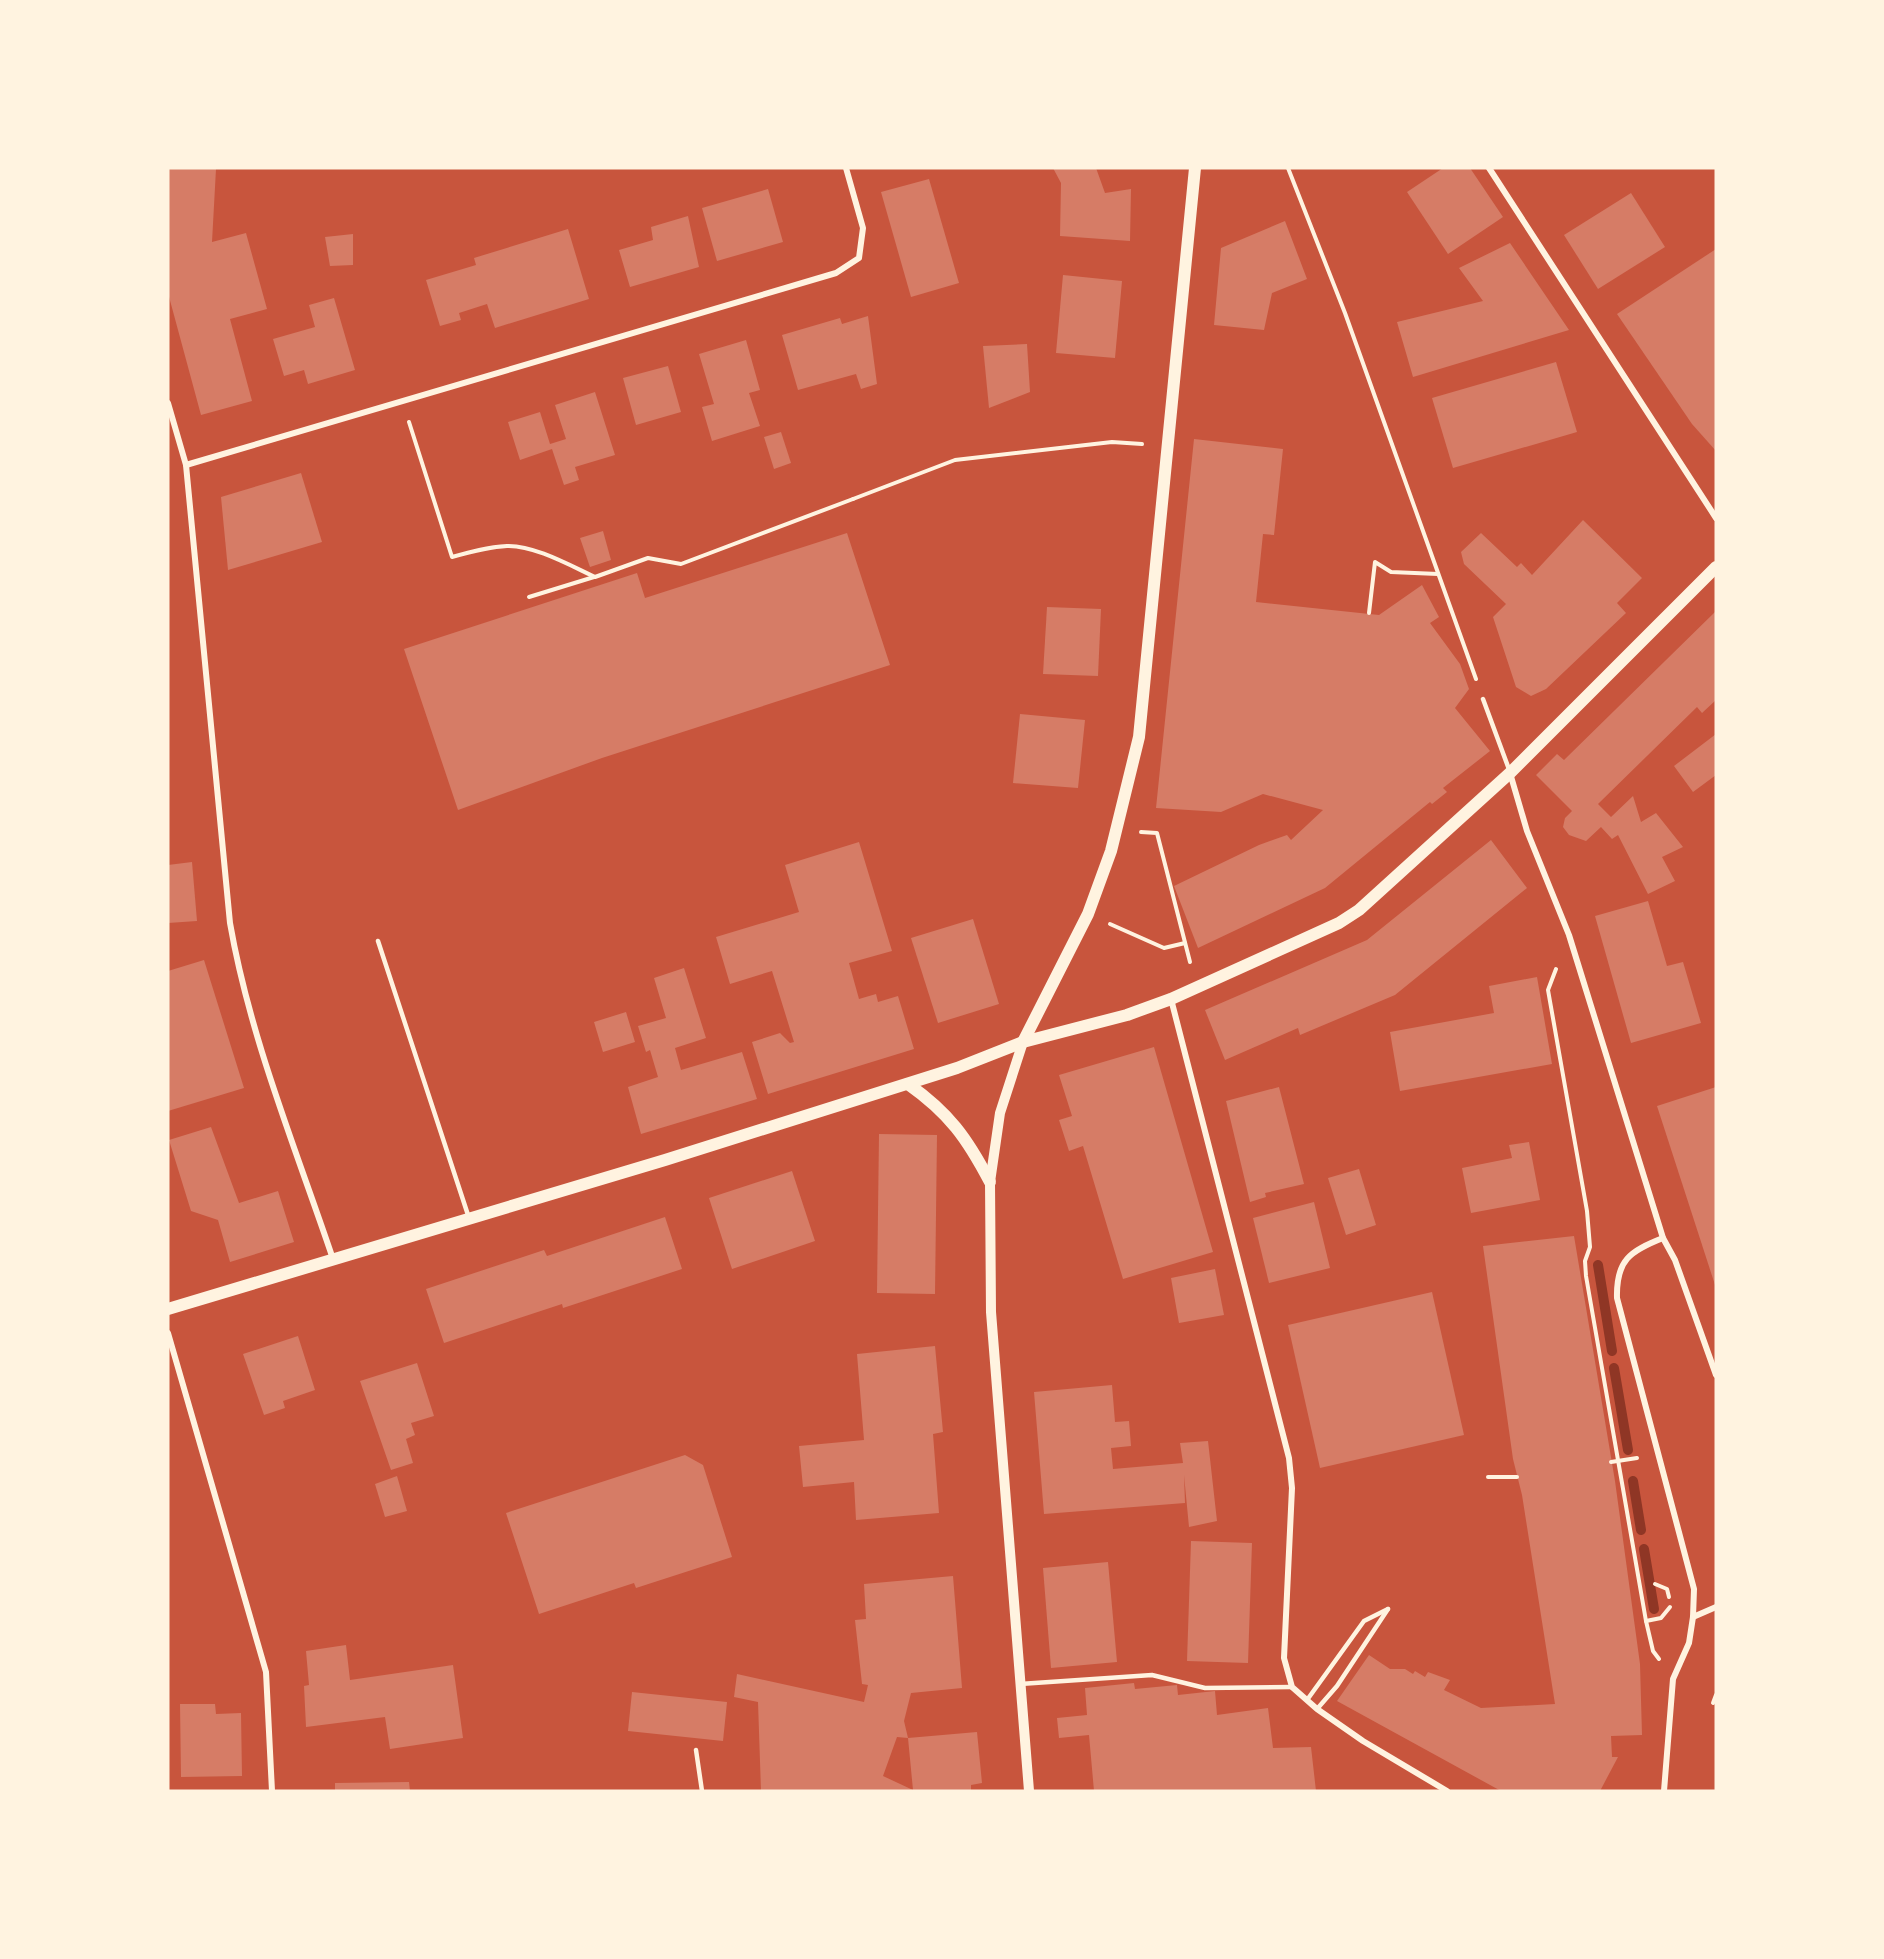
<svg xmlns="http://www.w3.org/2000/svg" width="1884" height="1959" font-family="'Work Sans',sans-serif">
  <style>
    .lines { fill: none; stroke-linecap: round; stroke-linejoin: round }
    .stream { stroke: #8f3625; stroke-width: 10 }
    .building { fill: #d67c66 }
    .path { stroke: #fff3e0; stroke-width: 4 }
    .service { stroke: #fff3e0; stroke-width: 4.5 }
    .minor { stroke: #fff3e0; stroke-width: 6 }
    .tertiary { stroke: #fff3e0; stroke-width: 10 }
    .secondary { stroke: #fff3e0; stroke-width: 12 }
  </style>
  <rect width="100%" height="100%" fill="#c8553d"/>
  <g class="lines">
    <g class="stream">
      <path d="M 1598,1265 L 1612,1351"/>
      <path d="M 1614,1368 L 1628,1450"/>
      <path d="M 1633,1481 L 1641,1530"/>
      <path d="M 1644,1549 L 1654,1609"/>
    </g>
  </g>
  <g class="building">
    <path d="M 168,168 L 216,169 L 212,242 L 246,233 L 267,309 L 230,319 L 252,401 L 201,415 L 168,293 Z"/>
    <path d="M 1053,168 L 1096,168 L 1105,193 L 1131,189 L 1130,241 L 1060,236 L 1061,183 Z"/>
    <path d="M 1443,168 L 1470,168 L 1503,217 L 1448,254 L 1407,192 Z"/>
    <path d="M 929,179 L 959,283 L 911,297 L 881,192 Z"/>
    <path d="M 768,189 L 783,242 L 717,261 L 702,208 Z"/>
    <path d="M 1631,193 L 1665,247 L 1598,289 L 1564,235 Z"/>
    <path d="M 688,216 L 699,267 L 630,287 L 619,250 L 653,240 L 651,227 Z"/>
    <path d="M 1285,221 L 1307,279 L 1272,293 L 1264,330 L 1214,325 L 1221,248 Z"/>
    <path d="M 568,229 L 589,299 L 495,328 L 487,304 L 459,313 L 461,320 L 440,326 L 426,280 L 476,265 L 474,258 Z"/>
    <path d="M 353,234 L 353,265 L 330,266 L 325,237 Z"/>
    <path d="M 1510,243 L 1569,330 L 1413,377 L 1397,322 L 1483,301 L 1459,268 Z"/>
    <path d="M 1716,249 L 1716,451 L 1692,424 L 1617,314 Z"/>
    <path d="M 1063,275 L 1122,281 L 1115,358 L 1056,353 Z"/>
    <path d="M 334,298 L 355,370 L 308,384 L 304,370 L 284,376 L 273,339 L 315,327 L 309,305 Z"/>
    <path d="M 868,316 L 877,384 L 861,389 L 856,374 L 798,390 L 782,335 L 840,318 L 842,324 Z"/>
    <path d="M 746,340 L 760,390 L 749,393 L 760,426 L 712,441 L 702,407 L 714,404 L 699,354 Z"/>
    <path d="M 1027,344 L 1030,392 L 989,408 L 983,346 Z"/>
    <path d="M 1556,362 L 1577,432 L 1453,468 L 1432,398 Z"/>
    <path d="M 668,366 L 681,412 L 636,425 L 623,378 Z"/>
    <path d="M 595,392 L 615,455 L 575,467 L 579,480 L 564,485 L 552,449 L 520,460 L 508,422 L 540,412 L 550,444 L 566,439 L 555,405 Z"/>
    <path d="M 781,432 L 791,463 L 774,469 L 764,437 Z"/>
    <path d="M 1194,439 L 1283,449 L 1274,535 L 1263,534 L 1256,602 L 1379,615 L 1422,585 L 1439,617 L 1430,623 L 1460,664 L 1469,689 L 1455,708 L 1490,751 L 1443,788 L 1447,792 L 1432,804 L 1430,802 L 1325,888 L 1198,948 L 1174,886 L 1259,845 L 1287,835 L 1291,840 L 1323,810 L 1263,794 L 1221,812 L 1156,808 Z"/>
    <path d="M 301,473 L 322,542 L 228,570 L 221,497 Z"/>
    <path d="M 1583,520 L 1642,578 L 1617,603 L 1626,613 L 1546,689 L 1531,696 L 1516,687 L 1493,617 L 1506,604 L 1464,564 L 1461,552 L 1481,533 L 1517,567 L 1521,563 L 1532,575 Z"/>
    <path d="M 603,531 L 611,560 L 590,567 L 580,538 Z"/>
    <path d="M 847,533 L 890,665 L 602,758 L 458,810 L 404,649 L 637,573 L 645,598 Z"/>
    <path d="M 1047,607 L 1101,609 L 1098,676 L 1043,674 Z"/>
    <path d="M 1716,611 L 1716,700 L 1702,713 L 1697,707 L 1598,804 L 1611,817 L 1633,796 L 1641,822 L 1656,813 L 1683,847 L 1662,857 L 1675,881 L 1648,894 L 1618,835 L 1612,839 L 1601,827 L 1586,841 L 1569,835 L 1563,827 L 1565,818 L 1572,811 L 1536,775 L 1557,754 L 1564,760 Z"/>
    <path d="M 1020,714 L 1085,720 L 1078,788 L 1013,783 Z"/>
    <path d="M 1716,734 L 1716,775 L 1693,792 L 1674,766 Z"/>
    <path d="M 1491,840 L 1527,888 L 1395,995 L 1300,1035 L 1298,1028 L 1225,1060 L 1205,1010 L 1367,940 Z"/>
    <path d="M 859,842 L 892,951 L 849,963 L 859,999 L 876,994 L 878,1002 L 898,996 L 914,1049 L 768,1094 L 752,1042 L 780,1033 L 790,1043 L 794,1042 L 772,971 L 730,984 L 716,937 L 799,912 L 785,865 Z"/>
    <path d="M 192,862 L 197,921 L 168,923 L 168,865 Z"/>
    <path d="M 1648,901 L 1667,966 L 1683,962 L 1701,1023 L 1631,1043 L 1595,916 Z"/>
    <path d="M 973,919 L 999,1004 L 938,1023 L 911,938 Z"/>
    <path d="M 204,960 L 244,1088 L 168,1111 L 168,971 Z"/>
    <path d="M 684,968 L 706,1038 L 675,1048 L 681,1070 L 742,1052 L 757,1099 L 641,1134 L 628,1087 L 658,1077 L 650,1050 L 646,1052 L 638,1026 L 666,1018 L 654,978 Z"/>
    <path d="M 1537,977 L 1552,1064 L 1400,1091 L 1390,1032 L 1494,1013 L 1489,986 Z"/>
    <path d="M 626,1012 L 635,1042 L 603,1052 L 594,1022 Z"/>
    <path d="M 1154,1047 L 1213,1252 L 1123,1279 L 1083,1146 L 1069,1151 L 1059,1120 L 1072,1116 L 1059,1075 Z"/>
    <path d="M 1279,1087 L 1304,1184 L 1265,1193 L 1266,1197 L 1250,1202 L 1226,1101 Z"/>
    <path d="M 1716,1087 L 1716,1288 L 1657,1106 Z"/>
    <path d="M 211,1127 L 239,1203 L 278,1191 L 294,1242 L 230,1262 L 218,1220 L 191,1211 L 169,1140 Z"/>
    <path d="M 879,1134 L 937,1135 L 935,1294 L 877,1293 Z"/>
    <path d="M 1529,1142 L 1540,1200 L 1471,1213 L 1462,1168 L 1512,1158 L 1509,1145 Z"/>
    <path d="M 1359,1169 L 1376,1225 L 1346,1235 L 1328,1178 Z"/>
    <path d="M 792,1171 L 815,1241 L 732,1269 L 709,1198 Z"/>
    <path d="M 1314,1202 L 1330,1268 L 1269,1283 L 1253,1218 Z"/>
    <path d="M 665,1217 L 682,1269 L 563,1308 L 562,1304 L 444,1343 L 426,1289 L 544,1250 L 547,1256 Z"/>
    <path d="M 1574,1236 L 1615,1481 L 1640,1664 L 1642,1735 L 1611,1736 L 1612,1757 L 1618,1757 L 1600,1791 L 1501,1791 L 1337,1701 L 1369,1655 L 1390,1669 L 1405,1669 L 1413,1674 L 1415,1671 L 1425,1677 L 1428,1672 L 1450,1680 L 1444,1690 L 1481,1708 L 1555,1704 L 1522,1495 L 1513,1459 L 1483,1246 Z"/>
    <path d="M 1215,1269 L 1224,1315 L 1179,1323 L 1171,1278 Z"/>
    <path d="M 1432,1292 L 1464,1435 L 1320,1468 L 1288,1325 Z"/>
    <path d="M 298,1336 L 315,1390 L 283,1401 L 285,1408 L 264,1415 L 243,1354 Z"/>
    <path d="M 935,1346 L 943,1432 L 933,1434 L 939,1513 L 856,1520 L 854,1482 L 803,1487 L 799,1446 L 864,1440 L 857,1354 Z"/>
    <path d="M 417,1363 L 434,1416 L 411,1423 L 415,1435 L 406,1439 L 413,1463 L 391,1470 L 360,1381 Z"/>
    <path d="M 1112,1385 L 1115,1422 L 1129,1421 L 1131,1446 L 1111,1448 L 1113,1469 L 1183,1463 L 1180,1443 L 1208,1441 L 1217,1521 L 1189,1527 L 1184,1475 L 1185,1503 L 1044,1514 L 1034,1392 Z"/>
    <path d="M 685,1455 L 703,1465 L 732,1557 L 636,1588 L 634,1583 L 539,1614 L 506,1513 Z"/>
    <path d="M 397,1476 L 407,1511 L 385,1517 L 375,1484 Z"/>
    <path d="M 1191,1541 L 1252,1543 L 1248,1663 L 1187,1661 Z"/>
    <path d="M 1108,1562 L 1117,1662 L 1051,1668 L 1043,1568 Z"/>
    <path d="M 953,1576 L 962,1688 L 911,1693 L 904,1721 L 908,1738 L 897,1737 L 883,1776 L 913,1790 L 908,1738 L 977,1732 L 982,1783 L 971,1785 L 971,1791 L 761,1791 L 758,1702 L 734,1697 L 737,1674 L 864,1702 L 868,1685 L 862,1684 L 855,1620 L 866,1619 L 864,1584 Z"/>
    <path d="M 346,1645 L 350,1680 L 453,1665 L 463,1738 L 390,1749 L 385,1717 L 306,1727 L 304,1686 L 309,1685 L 306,1651 Z"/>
    <path d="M 1134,1683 L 1135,1689 L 1177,1685 L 1178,1695 L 1215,1691 L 1217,1715 L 1268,1708 L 1273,1748 L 1311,1747 L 1316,1791 L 1094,1791 L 1089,1735 L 1059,1738 L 1057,1718 L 1087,1715 L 1085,1688 Z"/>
    <path d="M 632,1692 L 727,1702 L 723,1741 L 628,1731 Z"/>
    <path d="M 180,1704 L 215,1704 L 216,1714 L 241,1713 L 242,1776 L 181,1777 Z"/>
    <path d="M 409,1782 L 410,1791 L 335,1791 L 335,1783 Z"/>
  </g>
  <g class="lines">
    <g class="path">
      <path d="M 1288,168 L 1345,313 L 1476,679"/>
      <path d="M 409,422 L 452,557 C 470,552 488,547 507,546 C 534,545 571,566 595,577 L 648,558 L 681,564 L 853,499"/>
      <path d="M 853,499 L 955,460 L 1112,442 L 1142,444"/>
      <path d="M 529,597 L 594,577"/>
      <path d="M 1369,613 L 1375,562 L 1391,572 L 1438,574"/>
      <path d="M 1141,832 L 1157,833 L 1190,962"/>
      <path d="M 1110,924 L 1164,948 L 1185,943"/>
      <path d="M 1556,969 L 1548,990 L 1587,1211 L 1590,1247 L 1585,1261 L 1586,1276 L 1646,1621 L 1653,1651 L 1659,1659"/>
      <path d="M 1611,1462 L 1637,1458"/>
      <path d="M 1488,1477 L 1517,1477"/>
      <path d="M 1655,1584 L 1667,1589 L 1669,1597"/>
      <path d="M 1646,1621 L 1661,1618 L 1670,1607"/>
      <path d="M 1713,1703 L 1716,1695"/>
    </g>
    <g class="service">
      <path d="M 1483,699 L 1510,772"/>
      <path d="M 378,941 L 469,1218"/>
      <path d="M 1020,1684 L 1152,1675 L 1205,1688 L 1292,1687"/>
      <path d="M 1307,1700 L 1364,1621 L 1388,1609"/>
      <path d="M 1317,1709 L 1337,1686 L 1388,1609"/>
      <path d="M 696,1750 L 702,1791"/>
    </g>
    <g class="minor">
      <path d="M 1489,168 L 1716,518"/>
      <path d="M 168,403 L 186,465 L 230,923 C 250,1038 296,1149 333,1259"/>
      <path d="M 186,465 L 836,273 L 859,258 L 863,228 L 846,168"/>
      <path d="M 1510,773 L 1527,831 L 1569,935 L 1663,1238 L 1675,1260 L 1716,1375"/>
      <path d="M 1171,999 L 1289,1458 L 1292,1488 L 1284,1658 L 1292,1687 L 1317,1709 L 1363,1741 L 1447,1791"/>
      <path d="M 1663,1238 C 1630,1251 1616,1260 1617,1298 L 1694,1589 L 1693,1617 L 1689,1643 L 1673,1679 L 1664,1791"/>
      <path d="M 168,1333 L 266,1672 L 272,1791"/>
      <path d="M 1693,1617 L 1716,1607"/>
    </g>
    <path class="tertiary" d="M 1023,1042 L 1000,1113 L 990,1182 L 991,1312 L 1029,1791"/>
    <g class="secondary">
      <path d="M 1023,1042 L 1088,914 L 1111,851 L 1139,737 L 1195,168"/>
      <path d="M 908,1084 C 949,1113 967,1138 990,1182"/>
      <path d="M 168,1309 L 665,1160 L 957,1068 L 1023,1042 L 1127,1015 L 1171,999 L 1339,923 L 1359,910 L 1510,773 L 1716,567"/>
    </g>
  </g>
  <rect width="1884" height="1959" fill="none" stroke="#fff3e0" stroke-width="339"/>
</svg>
